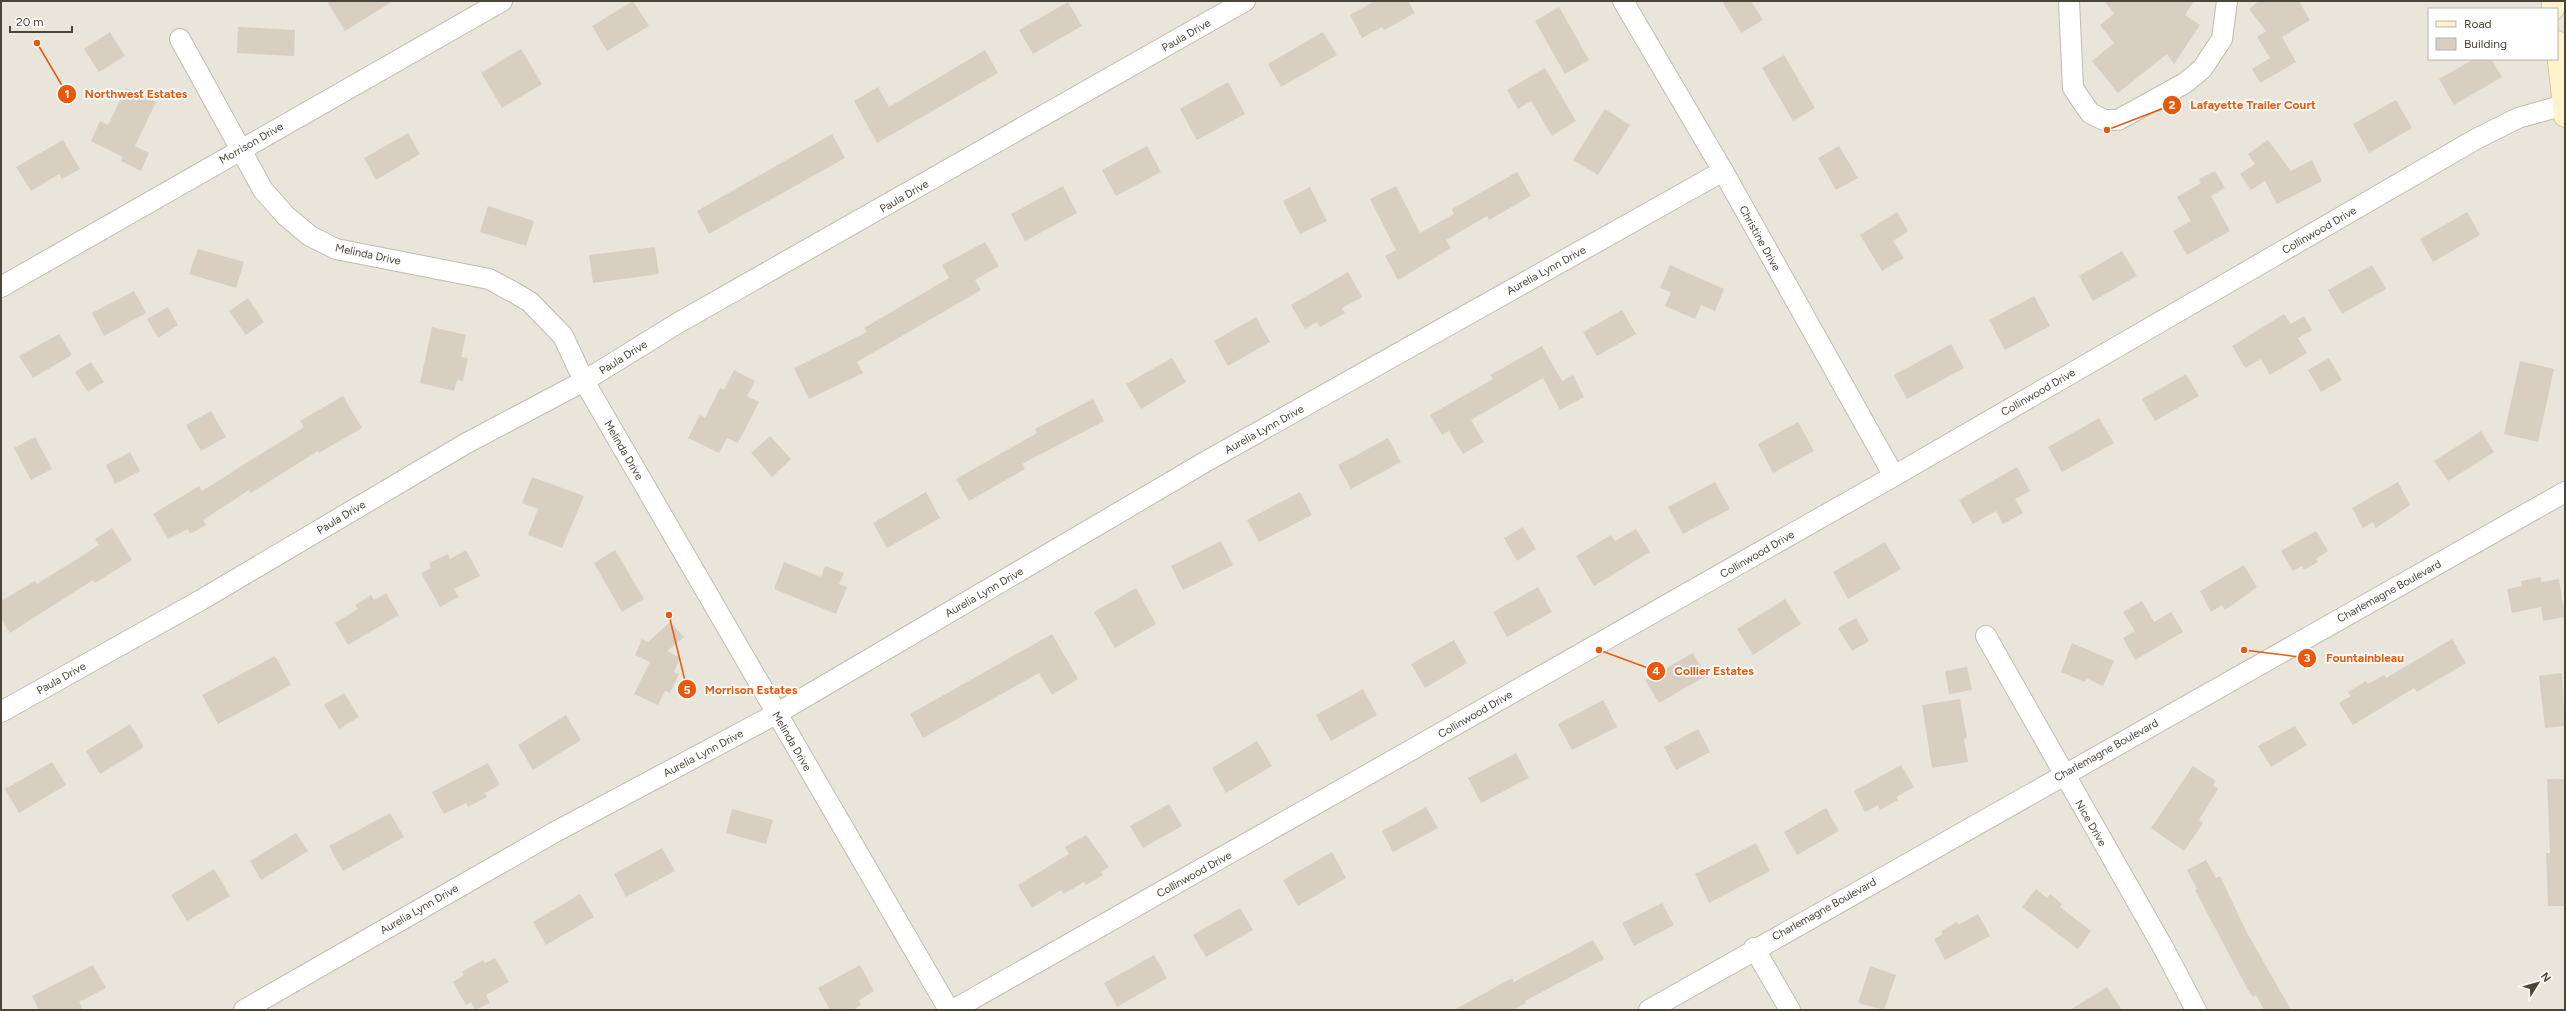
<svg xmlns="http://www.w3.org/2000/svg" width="2566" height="1011" font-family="Figtree,sans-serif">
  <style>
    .residential { fill: #eae5da; fill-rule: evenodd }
    .building { fill: #d8cfc1 }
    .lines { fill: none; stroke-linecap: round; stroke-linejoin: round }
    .street-casing { stroke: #c2bbae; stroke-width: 22 }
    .secondary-casing { stroke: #d6c79b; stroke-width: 24 }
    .street { stroke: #fff; stroke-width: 20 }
    .secondary { stroke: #fff3cd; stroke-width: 22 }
    .labels { text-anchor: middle; stroke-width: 3.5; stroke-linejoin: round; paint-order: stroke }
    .street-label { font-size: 11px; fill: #4b4439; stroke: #fff }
    .leader { fill: none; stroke: #e8590c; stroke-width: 1.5 }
    .callout-dot { fill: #e8590c; stroke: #fff; stroke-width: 1.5 }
    .mark-label { font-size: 12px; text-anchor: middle; font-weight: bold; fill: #fff }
    .callout-label { font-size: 12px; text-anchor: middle; font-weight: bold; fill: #e8590c; stroke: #fff; stroke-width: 3.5; stroke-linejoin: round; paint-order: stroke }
  </style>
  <rect width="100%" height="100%" fill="#f6f3ec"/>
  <path class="residential" d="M 1,1 L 2565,1 L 2565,1010 L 1,1010 ZM 2429,9 L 2557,9 L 2557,59 L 2429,59 Z"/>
  <g class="building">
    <path d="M 327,1 L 393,1 L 345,31 Z"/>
    <path d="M 633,1 L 649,26 L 607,51 L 592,26 Z"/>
    <path d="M 1375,1 L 1408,1 L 1415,13 L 1384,30 L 1382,27 L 1362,38 L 1350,15 Z"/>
    <path d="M 1722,1 L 1751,1 L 1763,20 L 1741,33 Z"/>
    <path d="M 2105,1 L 2194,1 L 2185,15 L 2200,25 L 2174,64 L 2167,54 L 2118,93 L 2092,61 L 2114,43 L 2100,25 L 2114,14 Z"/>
    <path d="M 2259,1 L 2299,1 L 2310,20 L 2282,37 L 2296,62 L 2260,83 L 2252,69 L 2270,58 L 2257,37 L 2266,31 L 2249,9 Z"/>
    <path d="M 1068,2 L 1082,26 L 1033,54 L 1019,30 Z"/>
    <path d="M 1559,7 L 1589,60 L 1565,74 L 1535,21 Z"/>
    <path d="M 238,27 L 295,30 L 294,56 L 237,53 Z"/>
    <path d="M 110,32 L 125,56 L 99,72 L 84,49 Z"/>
    <path d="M 1323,32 L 1337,55 L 1281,87 L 1268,64 Z"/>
    <path d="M 521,49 L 542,84 L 502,108 L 481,73 Z"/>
    <path d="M 985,50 L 998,73 L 877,143 L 854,101 L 878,87 L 889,107 Z"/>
    <path d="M 1784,55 L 1815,108 L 1793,121 L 1762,68 Z"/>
    <path d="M 2474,59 L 2491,59 L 2502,77 L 2454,105 L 2439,79 Z"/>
    <path d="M 1545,68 L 1576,121 L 1552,136 L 1531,101 L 1518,109 L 1507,90 Z"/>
    <path d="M 1228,82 L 1245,114 L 1197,140 L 1180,109 Z"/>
    <path d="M 126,88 L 156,102 L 135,146 L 149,153 L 141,171 L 121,161 L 123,157 L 91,141 L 100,121 L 108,125 Z"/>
    <path d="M 2396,100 L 2412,128 L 2369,153 L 2353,124 Z"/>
    <path d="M 1605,109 L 1630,125 L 1598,175 L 1573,160 Z"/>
    <path d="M 408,133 L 420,154 L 376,180 L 364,158 Z"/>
    <path d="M 832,134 L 845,158 L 709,234 L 697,211 Z"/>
    <path d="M 63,140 L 80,169 L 62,179 L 59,174 L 31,191 L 16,167 Z"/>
    <path d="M 2268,140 L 2291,171 L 2312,160 L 2322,181 L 2277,204 L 2265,181 L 2251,190 L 2240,174 L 2255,164 L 2248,154 Z"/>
    <path d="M 1147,146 L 1161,172 L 1116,196 L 1102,170 Z"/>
    <path d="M 1839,146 L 1858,178 L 1836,190 L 1818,158 Z"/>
    <path d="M 2215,171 L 2225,188 L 2211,196 L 2230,231 L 2187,255 L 2173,231 L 2191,221 L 2177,197 L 2201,183 L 2199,179 Z"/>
    <path d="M 1517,172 L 1531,196 L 1489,220 L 1487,216 L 1446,240 L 1451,248 L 1398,280 L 1385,256 L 1396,250 L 1370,199 L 1396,186 L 1420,233 L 1454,214 L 1452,209 Z"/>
    <path d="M 1063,186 L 1077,213 L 1025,241 L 1011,214 Z"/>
    <path d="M 1310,187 L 1327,221 L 1300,234 L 1283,201 Z"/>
    <path d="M 488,206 L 534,221 L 526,246 L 480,232 Z"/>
    <path d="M 1897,212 L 1908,231 L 1893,241 L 1904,258 L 1882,271 L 1860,235 Z"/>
    <path d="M 2467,212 L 2480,235 L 2433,262 L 2420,239 Z"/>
    <path d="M 985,242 L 999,266 L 975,280 L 981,290 L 857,362 L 863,373 L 809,399 L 794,368 L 867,332 L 864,328 L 949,278 L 942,265 Z"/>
    <path d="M 655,247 L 659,274 L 593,283 L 589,255 Z"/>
    <path d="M 198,249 L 244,262 L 236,288 L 189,274 Z"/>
    <path d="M 2122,251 L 2137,276 L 2093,301 L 2079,276 Z"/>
    <path d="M 1670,265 L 1724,289 L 1715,311 L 1701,305 L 1695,319 L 1665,306 L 1671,292 L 1660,288 Z"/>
    <path d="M 2372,265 L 2386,289 L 2342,314 L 2328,290 Z"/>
    <path d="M 1348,272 L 1362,297 L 1342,308 L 1345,313 L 1320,327 L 1317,322 L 1305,329 L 1291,305 Z"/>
    <path d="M 134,291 L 146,313 L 104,336 L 92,313 Z"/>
    <path d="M 2034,296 L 2050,326 L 2005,350 L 1989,320 Z"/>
    <path d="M 248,298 L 264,322 L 246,335 L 229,311 Z"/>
    <path d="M 168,307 L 178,325 L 158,338 L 147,319 Z"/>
    <path d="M 1622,310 L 1636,334 L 1597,356 L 1583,332 Z"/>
    <path d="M 2284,314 L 2291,324 L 2304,316 L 2312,330 L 2298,338 L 2307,353 L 2270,375 L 2261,359 L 2245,368 L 2232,346 Z"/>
    <path d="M 1256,317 L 1270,342 L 1228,366 L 1214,341 Z"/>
    <path d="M 432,327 L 466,335 L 461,357 L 468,358 L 463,381 L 457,380 L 454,391 L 420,383 Z"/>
    <path d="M 59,334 L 72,355 L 33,378 L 19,356 Z"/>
    <path d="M 1951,344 L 1964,368 L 1907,399 L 1894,375 Z"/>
    <path d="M 1542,346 L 1562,381 L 1573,375 L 1584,397 L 1560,410 L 1543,378 L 1471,420 L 1484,442 L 1463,454 L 1449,431 L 1442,435 L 1430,415 L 1493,379 L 1490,375 Z"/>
    <path d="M 1172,358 L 1186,382 L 1141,409 L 1126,384 Z"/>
    <path d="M 2329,358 L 2342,380 L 2321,392 L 2308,370 Z"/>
    <path d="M 2520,361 L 2554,369 L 2538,442 L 2504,434 Z"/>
    <path d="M 91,362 L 104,382 L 88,392 L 75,372 Z"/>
    <path d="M 734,370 L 755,381 L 747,396 L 759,402 L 738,443 L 727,438 L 719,453 L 688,438 L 700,415 L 705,418 L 720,388 L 724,390 Z"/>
    <path d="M 2186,374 L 2199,396 L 2155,421 L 2142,399 Z"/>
    <path d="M 343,396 L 362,428 L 319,453 L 318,451 L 251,493 L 249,490 L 203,520 L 206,525 L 190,534 L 188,529 L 168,539 L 153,514 L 199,486 L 202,491 L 304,427 L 300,421 Z"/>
    <path d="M 1093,399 L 1104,421 L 1022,464 L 1025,469 L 969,501 L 956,479 L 1037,433 L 1035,429 Z"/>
    <path d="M 211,411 L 226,437 L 201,451 L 186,425 Z"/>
    <path d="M 2099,418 L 2114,443 L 2062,472 L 2048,447 Z"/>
    <path d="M 1798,422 L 1814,451 L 1773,473 L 1758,444 Z"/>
    <path d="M 2481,431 L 2494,452 L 2448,481 L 2434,461 Z"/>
    <path d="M 770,436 L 791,459 L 772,477 L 751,453 Z"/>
    <path d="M 35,437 L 52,469 L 31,480 L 14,448 Z"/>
    <path d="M 1388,438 L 1401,462 L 1351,489 L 1338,465 Z"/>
    <path d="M 130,452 L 140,471 L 115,484 L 106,465 Z"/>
    <path d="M 2017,467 L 2030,491 L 2015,499 L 2023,513 L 2003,524 L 1996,511 L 1973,524 L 1959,500 Z"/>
    <path d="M 532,477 L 584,496 L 562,548 L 528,535 L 538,509 L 522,503 Z"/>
    <path d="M 1715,482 L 1730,509 L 1683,534 L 1668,507 Z"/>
    <path d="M 2398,482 L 2410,505 L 2376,528 L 2373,522 L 2363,528 L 2352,508 Z"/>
    <path d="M 926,492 L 940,518 L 887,548 L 873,523 Z"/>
    <path d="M 1300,492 L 1312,515 L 1259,542 L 1247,520 Z"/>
    <path d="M 1523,527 L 1536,549 L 1517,561 L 1504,538 Z"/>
    <path d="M 112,528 L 132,560 L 95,583 L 93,580 L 10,633 L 1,618 L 1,601 L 35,581 L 37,584 L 99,545 L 95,539 Z"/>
    <path d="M 1636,529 L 1650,552 L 1594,586 L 1576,556 L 1611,535 L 1615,541 Z"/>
    <path d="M 2316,531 L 2328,551 L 2316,559 L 2318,562 L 2304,570 L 2302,566 L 2293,571 L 2281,551 Z"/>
    <path d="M 1221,541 L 1233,565 L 1183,590 L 1171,566 Z"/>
    <path d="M 1885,542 L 1901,569 L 1848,599 L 1833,572 Z"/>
    <path d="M 466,550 L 480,576 L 454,589 L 459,597 L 440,607 L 421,573 L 431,568 L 429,563 L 448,554 L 450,559 Z"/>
    <path d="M 615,550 L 644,599 L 622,612 L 594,563 Z"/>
    <path d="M 784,562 L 821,577 L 825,566 L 844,573 L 839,584 L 847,587 L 836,614 L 774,589 Z"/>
    <path d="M 2244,565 L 2257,587 L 2225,610 L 2222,605 L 2211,612 L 2200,591 Z"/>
    <path d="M 2541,577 L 2541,582 L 2559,579 L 2565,617 L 2543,621 L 2541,607 L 2512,613 L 2507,589 L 2522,586 L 2521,581 Z"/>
    <path d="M 1538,587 L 1552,612 L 1507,637 L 1493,612 Z"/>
    <path d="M 1136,588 L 1156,624 L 1115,648 L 1094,612 Z"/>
    <path d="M 386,593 L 399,615 L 348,645 L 335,623 L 358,609 L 355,605 L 371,595 L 374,600 Z"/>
    <path d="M 1785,599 L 1801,624 L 1753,655 L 1737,629 Z"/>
    <path d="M 2142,601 L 2154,622 L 2171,612 L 2183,632 L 2135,660 L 2123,638 L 2135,631 L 2123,612 Z"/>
    <path d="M 1856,618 L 1869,641 L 1852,651 L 1838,628 Z"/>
    <path d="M 670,622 L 684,637 L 667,651 L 680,658 L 674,672 L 679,674 L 670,693 L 665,691 L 658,705 L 634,694 L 650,662 L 635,655 L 642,639 L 648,642 Z"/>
    <path d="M 1052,634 L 1078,679 L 1052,695 L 1039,673 L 923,738 L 910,714 Z"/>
    <path d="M 2452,639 L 2466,663 L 2417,692 L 2414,688 L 2353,725 L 2339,703 L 2351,696 L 2348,692 L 2366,681 L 2368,684 L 2384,675 L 2386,678 Z"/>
    <path d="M 1454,640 L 1467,663 L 1425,688 L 1411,664 Z"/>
    <path d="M 2072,643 L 2114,661 L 2103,686 L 2086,678 L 2085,682 L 2061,672 Z"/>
    <path d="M 1693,653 L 1706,676 L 1659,703 L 1645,680 Z"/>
    <path d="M 275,656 L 291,685 L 218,724 L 202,695 Z"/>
    <path d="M 1967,667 L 1972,690 L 1949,694 L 1945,671 Z"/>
    <path d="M 2562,673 L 2565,726 L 2545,728 L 2539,676 Z"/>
    <path d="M 1363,689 L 1377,715 L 1331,741 L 1316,715 Z"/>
    <path d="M 344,693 L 359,717 L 339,729 L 324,705 Z"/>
    <path d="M 1960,699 L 1967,738 L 1964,739 L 1968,762 L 1932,768 L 1922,705 Z"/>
    <path d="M 1603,700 L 1617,727 L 1572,750 L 1558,724 Z"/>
    <path d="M 566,715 L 581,740 L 533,770 L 518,745 Z"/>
    <path d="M 130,724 L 144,747 L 100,774 L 86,751 Z"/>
    <path d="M 2295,726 L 2307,745 L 2271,767 L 2258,746 Z"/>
    <path d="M 1698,729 L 1710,752 L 1676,770 L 1664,747 Z"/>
    <path d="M 1257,741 L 1272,766 L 1226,793 L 1212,768 Z"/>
    <path d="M 1516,753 L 1529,778 L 1481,803 L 1468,778 Z"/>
    <path d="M 52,762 L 66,785 L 19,813 L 5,789 Z"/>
    <path d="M 488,763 L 500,785 L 485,793 L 487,797 L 468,807 L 466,803 L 444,814 L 432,792 Z"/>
    <path d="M 1901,765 L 1914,787 L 1896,797 L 1898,800 L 1880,810 L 1878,805 L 1865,812 L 1854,791 Z"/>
    <path d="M 2193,766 L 2216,781 L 2213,785 L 2218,789 L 2199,820 L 2203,823 L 2184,851 L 2151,828 Z"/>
    <path d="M 2547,779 L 2565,779 L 2565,906 L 2548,906 L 2546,853 L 2550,853 Z"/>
    <path d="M 1169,804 L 1182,826 L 1143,848 L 1130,826 Z"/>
    <path d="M 1426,807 L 1438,828 L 1393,852 L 1382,831 Z"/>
    <path d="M 1826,808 L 1839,831 L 1797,855 L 1784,832 Z"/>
    <path d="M 732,809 L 773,820 L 766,844 L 726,833 Z"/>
    <path d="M 390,813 L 404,837 L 343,871 L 329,846 Z"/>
    <path d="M 296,833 L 308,851 L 261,880 L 250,861 Z"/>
    <path d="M 1086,835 L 1109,867 L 1101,872 L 1103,875 L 1086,885 L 1084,882 L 1064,894 L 1061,890 L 1032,908 L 1018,885 L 1069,854 L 1065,847 Z"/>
    <path d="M 1756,843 L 1770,871 L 1709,903 L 1695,874 Z"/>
    <path d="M 662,848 L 675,871 L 626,897 L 614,874 Z"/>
    <path d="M 1332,852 L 1346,878 L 1298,906 L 1283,880 Z"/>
    <path d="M 2206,860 L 2216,878 L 2220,876 L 2246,931 L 2291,1010 L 2264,1010 L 2256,995 L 2253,997 L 2248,990 L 2195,890 L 2197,889 L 2187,870 Z"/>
    <path d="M 214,869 L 230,896 L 187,921 L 171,895 Z"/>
    <path d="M 2036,889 L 2047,898 L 2050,894 L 2062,904 L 2060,907 L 2091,931 L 2078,949 L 2022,907 Z"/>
    <path d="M 580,894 L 594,917 L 546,945 L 533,922 Z"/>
    <path d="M 1662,903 L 1674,925 L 1634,946 L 1622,923 Z"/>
    <path d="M 1240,908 L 1253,930 L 1206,957 L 1193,935 Z"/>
    <path d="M 1978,914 L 1990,936 L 1945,960 L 1934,939 L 1943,934 L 1941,931 L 1957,922 L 1958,925 Z"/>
    <path d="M 1593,940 L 1604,959 L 1525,1001 L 1526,1003 L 1513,1010 L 1454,1010 L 1512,978 L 1514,982 Z"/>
    <path d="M 1154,955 L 1167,978 L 1117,1007 L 1104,983 Z"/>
    <path d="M 495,958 L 509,982 L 486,995 L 490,1003 L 475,1010 L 471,1002 L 466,1005 L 453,982 L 464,975 L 462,972 L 483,960 L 485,963 Z"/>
    <path d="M 93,965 L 106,988 L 79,1002 L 83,1010 L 39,1010 L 32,996 Z"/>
    <path d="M 860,965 L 874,991 L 859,1000 L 861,1005 L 853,1010 L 830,1010 L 818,988 Z"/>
    <path d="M 1870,966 L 1896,975 L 1884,1010 L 1858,1003 Z"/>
    <path d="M 2107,987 L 2122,1010 L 2070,1010 Z"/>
  </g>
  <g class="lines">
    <defs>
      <g id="street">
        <path d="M 1623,1 L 1723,171 L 1894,476"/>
        <path d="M 2069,1 L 2073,88 L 2090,113 L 2104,120 L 2118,120 L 2185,83 L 2202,69 L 2222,39 L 2227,1"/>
        <path d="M 180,39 L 263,190 L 286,216 L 310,236 L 336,249 L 489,279 L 515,293 L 530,302 L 563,336 L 584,381 L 949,1010"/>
        <path d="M 1,287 L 502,1"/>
        <path d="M 1986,636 L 2164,949 L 2196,1010"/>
        <path d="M 1,712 L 201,600 L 465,444 L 584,381 L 678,323 L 1245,1"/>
        <path d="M 1754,948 L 1790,1010"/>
        <path d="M 244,1010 L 555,832 L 776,714 L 1205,462 L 1723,171"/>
        <path d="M 953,1010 L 1894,476 L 2476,139 L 2518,118 L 2564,105"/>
        <path d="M 1649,1010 L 2565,492"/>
      </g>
      <g id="secondary">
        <path d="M 2553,1 L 2553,9"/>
        <path d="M 2557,42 L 2565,116"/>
      </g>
    </defs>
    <use href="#street" class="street-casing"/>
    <use href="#secondary" class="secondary-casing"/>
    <use href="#street" class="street"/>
    <use href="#secondary" class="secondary"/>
  </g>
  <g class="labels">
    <g class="street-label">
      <text transform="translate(1186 35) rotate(-30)" y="4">Paula Drive</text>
      <text transform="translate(251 143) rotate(-30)" y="4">Morrison Drive</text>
      <text transform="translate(904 196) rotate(-30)" y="4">Paula Drive</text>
      <text transform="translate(2319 230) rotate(-30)" y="4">Collinwood Drive</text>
      <text transform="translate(1760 238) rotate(61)" y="4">Christine Drive</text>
      <text transform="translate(368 254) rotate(12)" y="4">Melinda Drive</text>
      <text transform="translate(1546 270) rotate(-29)" y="4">Aurelia Lynn Drive</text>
      <text transform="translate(623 357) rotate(-32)" y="4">Paula Drive</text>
      <text transform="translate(2038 392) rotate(-30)" y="4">Collinwood Drive</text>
      <text transform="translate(1264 429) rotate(-29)" y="4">Aurelia Lynn Drive</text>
      <text transform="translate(624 450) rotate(60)" y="4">Melinda Drive</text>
      <text transform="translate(341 517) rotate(-31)" y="4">Paula Drive</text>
      <text transform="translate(1757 554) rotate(-30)" y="4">Collinwood Drive</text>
      <text transform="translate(2389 591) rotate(-29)" y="4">Charlemagne Boulevard</text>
      <text transform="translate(984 592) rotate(-30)" y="4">Aurelia Lynn Drive</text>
      <text transform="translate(61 678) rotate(-29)" y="4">Paula Drive</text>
      <text transform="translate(1475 714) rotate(-30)" y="4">Collinwood Drive</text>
      <text transform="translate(792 741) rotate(60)" y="4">Melinda Drive</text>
      <text transform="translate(2106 750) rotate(-29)" y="4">Charlemagne Boulevard</text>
      <text transform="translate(703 753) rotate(-28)" y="4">Aurelia Lynn Drive</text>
      <text transform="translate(2091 823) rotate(60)" y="4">Nice Drive</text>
      <text transform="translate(1194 874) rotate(-29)" y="4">Collinwood Drive</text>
      <text transform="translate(419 909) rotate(-30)" y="4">Aurelia Lynn Drive</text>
      <text transform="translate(1824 909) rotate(-29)" y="4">Charlemagne Boulevard</text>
    </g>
  </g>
  <path class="leader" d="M37 43L67 94M2107 130L2172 105M2244 650L2307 658M1599 650L1656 671M669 615L687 689"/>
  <g class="callout-dot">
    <circle cx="37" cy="43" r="4"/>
    <circle cx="2107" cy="130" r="4"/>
    <circle cx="2244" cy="650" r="4"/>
    <circle cx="1599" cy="650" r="4"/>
    <circle cx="669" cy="615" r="4"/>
    <circle cx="67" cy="94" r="10"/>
    <circle cx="2172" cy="105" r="10"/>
    <circle cx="2307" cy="658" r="10"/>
    <circle cx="1656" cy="671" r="10"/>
    <circle cx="687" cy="689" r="10"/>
  </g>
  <g class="mark-label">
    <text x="67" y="98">1</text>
    <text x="2172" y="109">2</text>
    <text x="2307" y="662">3</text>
    <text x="1656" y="675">4</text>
    <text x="687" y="694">5</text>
  </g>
  <g class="callout-label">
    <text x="136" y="98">Northwest Estates</text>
    <text x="2253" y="109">Lafayette Trailer Court</text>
    <text x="2365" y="662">Fountainbleau</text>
    <text x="1714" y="675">Collier Estates</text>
    <text x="751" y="694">Morrison Estates</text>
  </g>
  <rect width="2566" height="1011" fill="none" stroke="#4b4439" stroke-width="4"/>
  <rect x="2428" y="8" width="130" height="52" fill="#ffffff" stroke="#b7b4b0"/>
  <rect x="2436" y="21" width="20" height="6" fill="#fff3cd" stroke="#b7b4b0"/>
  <text x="2464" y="28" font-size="12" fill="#4b4439">Road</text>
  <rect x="2436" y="38" width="20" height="12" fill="#d8cfc1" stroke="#b7b4b0"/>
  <text x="2464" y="48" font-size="12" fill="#4b4439">Building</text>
  <g transform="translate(2538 983) rotate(53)" stroke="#ffffff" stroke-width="3" paint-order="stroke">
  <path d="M0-3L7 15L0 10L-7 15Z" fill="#4b4439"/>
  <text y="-6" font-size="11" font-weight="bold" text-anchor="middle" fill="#4b4439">N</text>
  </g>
  <path d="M10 26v6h62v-6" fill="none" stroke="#4b4439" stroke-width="2"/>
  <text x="16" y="26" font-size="12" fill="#4b4439" stroke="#ffffff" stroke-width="3" paint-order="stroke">20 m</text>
</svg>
